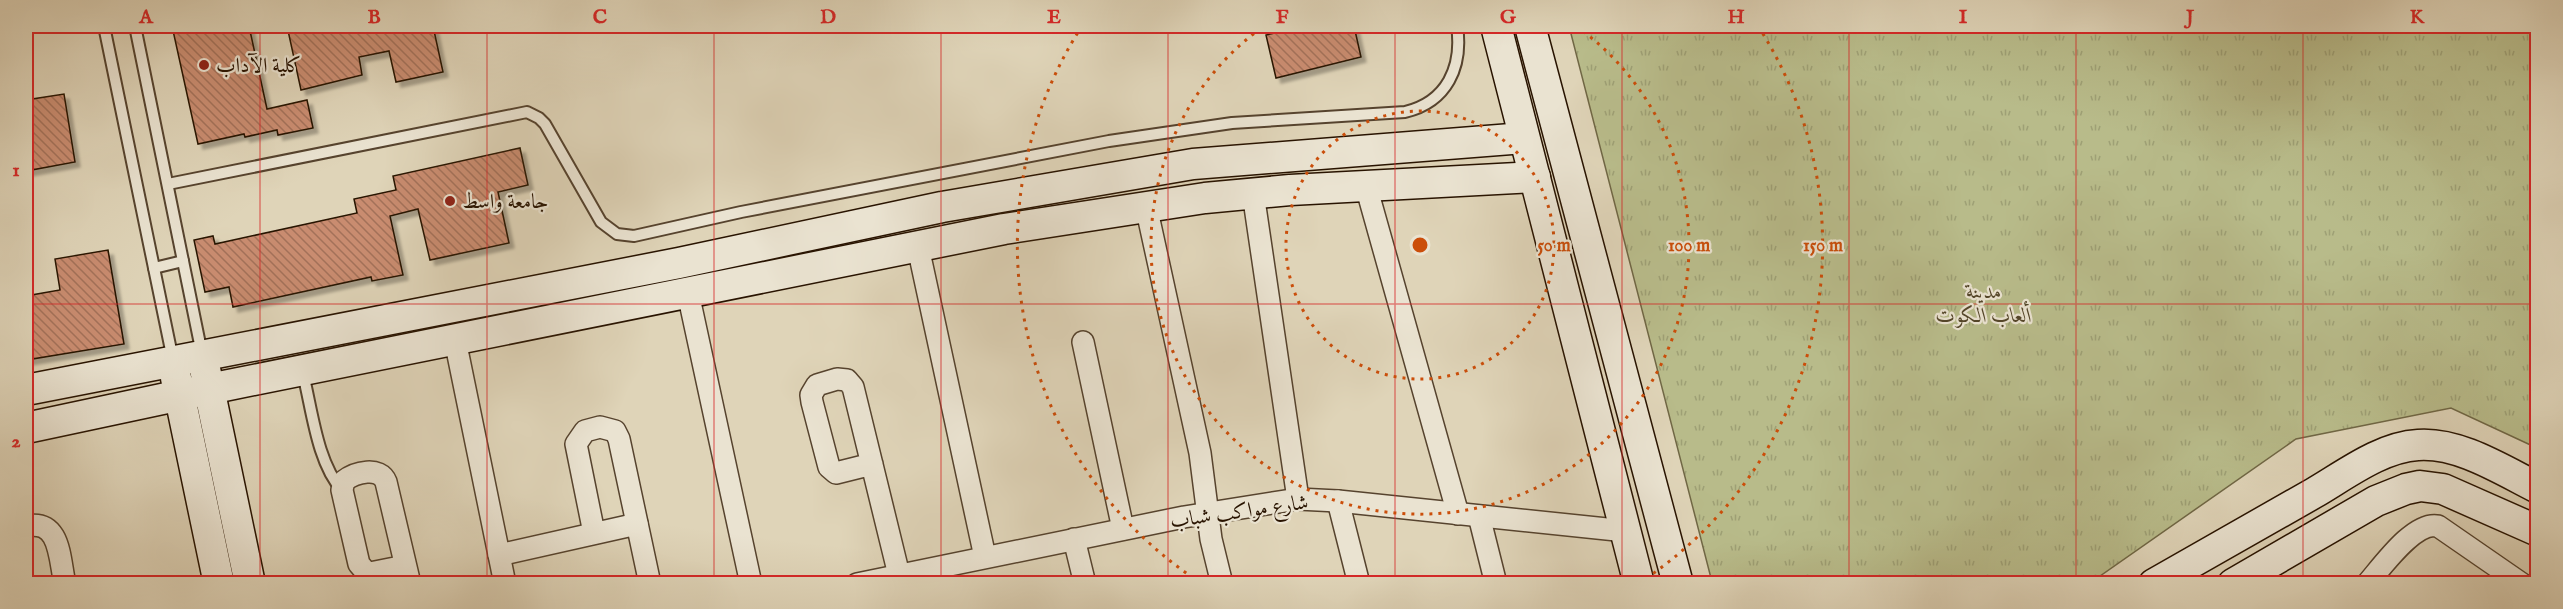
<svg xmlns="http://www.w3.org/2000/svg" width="2563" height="609" font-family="'IM FELL English',Amiri,serif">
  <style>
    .park { fill: url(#park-tufts); stroke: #706745; stroke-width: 1.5 }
    .building { fill: url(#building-back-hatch); stroke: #281300; stroke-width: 1.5; filter: url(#shadow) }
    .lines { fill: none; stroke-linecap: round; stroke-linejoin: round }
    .lane-casing { stroke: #56432e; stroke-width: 14 }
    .street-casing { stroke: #56432e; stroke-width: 24 }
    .secondary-casing { stroke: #281300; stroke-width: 33 }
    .lane { stroke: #eae3d1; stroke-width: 10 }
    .street { stroke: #eae3d1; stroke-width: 21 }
    .secondary { stroke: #eae3d1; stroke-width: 30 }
    .grid { fill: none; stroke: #d62828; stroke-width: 1.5; stroke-opacity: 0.55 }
    .ring { fill: none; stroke: #cb4e0a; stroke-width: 3; stroke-dasharray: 3 6 }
    .poi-dot { fill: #8f2418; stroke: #eae3d1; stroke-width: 2 }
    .labels { text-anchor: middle; stroke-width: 4.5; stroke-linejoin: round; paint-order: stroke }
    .poi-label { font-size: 21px; fill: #281300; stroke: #eae3d1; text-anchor: start }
    .park-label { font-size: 21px; font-style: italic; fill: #534529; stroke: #eae3d1 }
    .street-label { font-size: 21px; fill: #281300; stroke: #eae3d1 }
    .centre { fill: #cb4e0a; stroke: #eae3d1; stroke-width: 3 }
    .ring-label { font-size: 18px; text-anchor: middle; font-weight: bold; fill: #cb4e0a; stroke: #eae3d1; stroke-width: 4.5; stroke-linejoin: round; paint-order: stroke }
    .neatline { fill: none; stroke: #d62828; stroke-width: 2 }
    .grid-label { font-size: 20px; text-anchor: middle; font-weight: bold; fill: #d62828 }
  </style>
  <defs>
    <pattern id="park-tufts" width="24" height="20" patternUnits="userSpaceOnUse" patternTransform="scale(1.5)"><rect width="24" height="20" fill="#b8bb8a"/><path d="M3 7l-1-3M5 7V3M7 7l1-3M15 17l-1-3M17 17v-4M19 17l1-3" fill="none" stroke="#9ea075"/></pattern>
    <pattern id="building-back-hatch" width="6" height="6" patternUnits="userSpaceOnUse" patternTransform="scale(1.5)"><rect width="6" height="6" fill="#c98c70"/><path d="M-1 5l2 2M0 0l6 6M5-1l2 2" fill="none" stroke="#a3715a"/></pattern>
    <filter id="shadow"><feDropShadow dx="5" dy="5" stdDeviation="1.5" flood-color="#0004"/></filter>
  </defs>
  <rect width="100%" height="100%" fill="#dfd4b8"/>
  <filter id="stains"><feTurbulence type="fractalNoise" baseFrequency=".00333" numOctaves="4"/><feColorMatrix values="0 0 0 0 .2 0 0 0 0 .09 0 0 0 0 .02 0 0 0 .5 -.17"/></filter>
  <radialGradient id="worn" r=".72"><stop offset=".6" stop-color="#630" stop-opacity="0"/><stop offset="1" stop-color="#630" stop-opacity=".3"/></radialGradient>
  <path class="park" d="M 1569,26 L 2537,26 L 2537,448 L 2451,408 L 2296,439 L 2090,583 L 1712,582 Z"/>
  <g class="building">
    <path d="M 172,26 L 249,26 L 267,109 L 307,100 L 313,128 L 278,135 L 277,130 L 245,137 L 244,134 L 198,144 Z"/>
    <path d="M 287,26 L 433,26 L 443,72 L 396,82 L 389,51 L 359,57 L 362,75 L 301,90 Z"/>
    <path d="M 1304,26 L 1354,26 L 1361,57 L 1276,78 L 1266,35 Z"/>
    <path d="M 64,94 L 75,162 L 26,171 L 26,100 Z"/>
    <path d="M 520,148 L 528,185 L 498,192 L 509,243 L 430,260 L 418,209 L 390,216 L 403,275 L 372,281 L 371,277 L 233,307 L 229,287 L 205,292 L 194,240 L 213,236 L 215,244 L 357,213 L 354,199 L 396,190 L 393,176 Z"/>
    <path d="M 108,250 L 124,344 L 26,360 L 26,296 L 60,290 L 55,259 Z"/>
  </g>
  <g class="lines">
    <defs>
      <g id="lane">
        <path d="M 104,26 L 173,360"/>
        <path d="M 135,26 L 202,354"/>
        <path d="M 168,184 L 527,112 L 539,118 L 545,124 L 601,222 L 617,234 L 634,236 L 741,212 L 1109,141 L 1232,123 L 1405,112 C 1447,102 1463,67 1457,26"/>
        <path d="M 154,268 L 183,261"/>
        <path d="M 303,374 C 312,409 317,463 342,490"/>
      </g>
      <g id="street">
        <path d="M 1366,186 L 1458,514"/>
        <path d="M 1253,193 L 1298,499"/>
        <path d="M 1146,206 L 1200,453 L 1211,539 L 1222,584"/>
        <path d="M 918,247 L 985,557"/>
        <path d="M 688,293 L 751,584"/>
        <path d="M 455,340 L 505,584"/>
        <path d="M 1083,342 L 1123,529"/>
        <path d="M 872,464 L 836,473 L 829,467 L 812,402 L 811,395 L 817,385 L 837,379 L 847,380 L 853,387 L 899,575"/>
        <path d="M 1338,501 L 1359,584"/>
        <path d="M 1479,516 L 1496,584"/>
        <path d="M 26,526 C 61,519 59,558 65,584"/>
        <path d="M 594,533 L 576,444 L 585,431 L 600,427 L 615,431 L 619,439 L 650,584"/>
        <path d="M 1074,539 L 1085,584"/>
        <path d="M 499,555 L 637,524"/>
        <path d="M 405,566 L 370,573 L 365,571 L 359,564 L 342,490 L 344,481 C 355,472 380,466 386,482 L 410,584"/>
        <path d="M 857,584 L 1184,517 L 1298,499 L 1338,501 L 1626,531"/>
        <path d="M 2367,584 C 2382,567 2414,521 2438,526 L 2522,584"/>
      </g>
      <g id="secondary">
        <path d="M 1496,26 L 1639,584"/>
        <path d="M 1530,26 L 1678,584"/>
        <path d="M 205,369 L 250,584"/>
        <path d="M 176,378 L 219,584"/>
        <path d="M 26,390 L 679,263 L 942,207 L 1193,164 L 1524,138"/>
        <path d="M 26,428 L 209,389 L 1004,229 L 1205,198 L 1290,190 L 1535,177"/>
        <path d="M 2154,584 C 2208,553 2261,523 2314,493 C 2345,475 2381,447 2418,445 C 2459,442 2502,470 2538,488"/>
        <path d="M 2233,584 L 2376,501 L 2406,489 L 2420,486 L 2443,489 L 2538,531"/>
      </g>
    </defs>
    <use href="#lane" class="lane-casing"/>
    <use href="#street" class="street-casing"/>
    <use href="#secondary" class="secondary-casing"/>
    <use href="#lane" class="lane"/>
    <use href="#street" class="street"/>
    <use href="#secondary" class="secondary"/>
  </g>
  <path class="grid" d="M 260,26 L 260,584M 487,26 L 487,584M 714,26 L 714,584M 941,26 L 941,584M 1168,26 L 1168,584M 1395,26 L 1395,584M 1622,26 L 1622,584M 1849,26 L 1849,584M 2076,26 L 2076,584M 2303,26 L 2303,584M 26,304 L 2538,304"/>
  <g class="ring">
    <circle cx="1420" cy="245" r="134"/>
    <path d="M1576 26A269 269 0 1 1 1264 26"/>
    <path d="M1201 583A403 403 0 0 1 1082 26M1758 26A403 403 0 0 1 1639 583"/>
  </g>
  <g class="poi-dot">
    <circle cx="204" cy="65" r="6"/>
    <circle cx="450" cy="201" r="6"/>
  </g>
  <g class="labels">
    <g class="poi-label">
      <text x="216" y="72">كلية الآداب</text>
      <text x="462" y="208">جامعة واسط</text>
    </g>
    <g class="park-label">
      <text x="1984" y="298">مدينة<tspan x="1984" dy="24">ألعاب الكوت</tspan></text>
    </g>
    <g class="street-label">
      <text transform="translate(1239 511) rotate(-8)" y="7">شارع مواكب شباب</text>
    </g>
  </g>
  <circle cx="1420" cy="245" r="9" class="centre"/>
  <g class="ring-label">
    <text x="1554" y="251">50 m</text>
    <text x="1689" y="251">100 m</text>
    <text x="1823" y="251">150 m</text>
  </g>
  <rect width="2563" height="609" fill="none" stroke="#dfd4b8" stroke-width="66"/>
  <rect x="33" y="33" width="2497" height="543" class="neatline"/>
  <g class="grid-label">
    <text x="146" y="23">A</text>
    <text x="374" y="23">B</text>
    <text x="600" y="23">C</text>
    <text x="828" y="23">D</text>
    <text x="1054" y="23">E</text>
    <text x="1282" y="23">F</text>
    <text x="1508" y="23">G</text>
    <text x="1736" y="23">H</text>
    <text x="1963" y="23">I</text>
    <text x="2190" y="23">J</text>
    <text x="2417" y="23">K</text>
    <text x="16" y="176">1</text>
    <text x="16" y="447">2</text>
  </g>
  <rect width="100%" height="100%" filter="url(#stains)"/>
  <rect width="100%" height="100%" fill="url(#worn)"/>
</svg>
